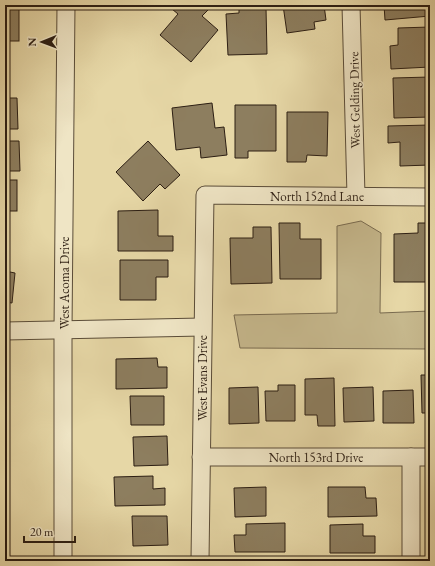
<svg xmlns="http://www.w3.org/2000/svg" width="435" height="566" font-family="'EB Garamond',serif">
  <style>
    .green { fill: #c6b88d; stroke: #796b50 }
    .building { fill: #8d7e5f; stroke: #2c1e13 }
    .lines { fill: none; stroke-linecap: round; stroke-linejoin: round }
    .minor-casing { stroke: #5a4c38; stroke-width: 19 }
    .minor { stroke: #efe5c5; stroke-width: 17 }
    .labels { text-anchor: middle; stroke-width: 3; stroke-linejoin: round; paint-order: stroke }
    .street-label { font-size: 13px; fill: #2c1e13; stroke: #efe5c5 }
  </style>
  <rect width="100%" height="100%" fill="#e6d7a6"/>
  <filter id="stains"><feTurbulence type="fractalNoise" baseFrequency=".005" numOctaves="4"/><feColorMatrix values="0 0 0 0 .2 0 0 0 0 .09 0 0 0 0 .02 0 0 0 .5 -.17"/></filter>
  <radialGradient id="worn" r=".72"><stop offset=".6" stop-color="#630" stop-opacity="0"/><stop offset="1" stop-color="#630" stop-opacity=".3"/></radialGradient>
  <path class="green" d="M 361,221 L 381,233 L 380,313 L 430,311 L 430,349 L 240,348 L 234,315 L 337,313 L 337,226 Z"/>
  <g class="building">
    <path d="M 175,5 L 205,5 L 209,9 L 202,16 L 218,30 L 191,62 L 160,35 L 178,14 L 172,9 Z"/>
    <path d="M 283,5 L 324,5 L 326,20 L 314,22 L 315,29 L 287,33 Z"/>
    <path d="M 384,5 L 430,5 L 430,16 L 385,20 Z"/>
    <path d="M 266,8 L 267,54 L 228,55 L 226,14 L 239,13 L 239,9 Z"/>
    <rect x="5" y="9" width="14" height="32"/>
    <path d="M 430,27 L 430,67 L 391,69 L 390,46 L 398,45 L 398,28 Z"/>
    <path d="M 5,52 L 8,52 L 9,85 L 5,85 Z"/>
    <path d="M 430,77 L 430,117 L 394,118 L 393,78 Z"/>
    <path d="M 5,98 L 17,98 L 18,129 L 5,129 Z"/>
    <path d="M 212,103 L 215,128 L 224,127 L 227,155 L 201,158 L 200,147 L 176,150 L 172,108 Z"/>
    <path d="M 235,105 L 276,105 L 276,151 L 248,151 L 248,158 L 235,158 Z"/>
    <path d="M 287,112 L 328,112 L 327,156 L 307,155 L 306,162 L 287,162 Z"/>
    <path d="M 430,125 L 430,165 L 400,166 L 400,142 L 388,143 L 388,126 Z"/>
    <path d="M 5,141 L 19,141 L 20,171 L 5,171 Z"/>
    <path d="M 148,141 L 180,175 L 165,189 L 160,184 L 143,201 L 116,172 Z"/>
    <rect x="5" y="180" width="12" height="31"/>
    <path d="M 158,210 L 158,236 L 173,236 L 173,251 L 118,251 L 118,211 Z"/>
    <path d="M 279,223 L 300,223 L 300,239 L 321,239 L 321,279 L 280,279 Z"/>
    <path d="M 418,223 L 430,223 L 430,282 L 394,282 L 394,234 L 418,233 Z"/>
    <path d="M 253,227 L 271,227 L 272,283 L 231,284 L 230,238 L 253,238 Z"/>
    <path d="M 120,260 L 168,260 L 168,277 L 156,277 L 156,300 L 120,300 Z"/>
    <path d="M 5,271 L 15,273 L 12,303 L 5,302 Z"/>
    <path d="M 157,358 L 158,367 L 167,367 L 167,388 L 116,389 L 116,359 Z"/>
    <path d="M 421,375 L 430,375 L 430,413 L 422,413 Z"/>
    <path d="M 334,378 L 335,426 L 318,426 L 317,415 L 305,415 L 305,379 Z"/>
    <path d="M 278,385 L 295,385 L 295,421 L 266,421 L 265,391 L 278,391 Z"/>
    <path d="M 258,387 L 259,423 L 229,424 L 229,388 Z"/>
    <path d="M 373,387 L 374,421 L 344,422 L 343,388 Z"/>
    <path d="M 413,390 L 414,423 L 383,423 L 383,391 Z"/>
    <path d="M 130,396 L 164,396 L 164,425 L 131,425 Z"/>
    <path d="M 167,436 L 168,465 L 134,466 L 133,437 Z"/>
    <path d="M 153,476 L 153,489 L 165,488 L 165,505 L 115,506 L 114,477 Z"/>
    <path d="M 266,487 L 266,516 L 235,517 L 234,488 Z"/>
    <path d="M 328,487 L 365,487 L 366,498 L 376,498 L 377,516 L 328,517 Z"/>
    <path d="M 132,516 L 167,516 L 168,545 L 133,546 Z"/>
    <path d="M 285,523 L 285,552 L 235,552 L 234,535 L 246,535 L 246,524 Z"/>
    <path d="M 363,524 L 363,536 L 375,536 L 375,553 L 330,553 L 330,525 Z"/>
    <path d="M 164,557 L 164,561 L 132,561 L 132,558 Z"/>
  </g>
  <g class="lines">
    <defs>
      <g id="minor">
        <path d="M 351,5 L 356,196"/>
        <path d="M 5,331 L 202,327"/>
        <path d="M 201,457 L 430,457"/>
        <path d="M 411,457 L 411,561"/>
        <path d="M 63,561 L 63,330 L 66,5"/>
        <path d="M 200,561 L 205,195 L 430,197"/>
      </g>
    </defs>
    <use href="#minor" class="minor-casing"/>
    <use href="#minor" class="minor"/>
  </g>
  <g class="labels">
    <g class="street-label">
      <text transform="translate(354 100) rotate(-91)" y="5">West Gelding Drive</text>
      <text x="317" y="201">North 152nd Lane</text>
      <text transform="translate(64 283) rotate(-90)" y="5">West Acoma Drive</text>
      <text transform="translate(202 378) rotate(-90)" y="5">West Evans Drive</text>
      <text x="316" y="462">North 153rd Drive</text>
    </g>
  </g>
  <rect width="435" height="566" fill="none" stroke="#e6d7a6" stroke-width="20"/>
  <rect x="6" y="6" width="423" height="554" fill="none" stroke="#2c1e13" stroke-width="2"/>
  <rect x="10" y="10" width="415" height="546" fill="none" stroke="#2c1e13"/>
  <g transform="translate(42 42) rotate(269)" stroke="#efe5c5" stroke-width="3" paint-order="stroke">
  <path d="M0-3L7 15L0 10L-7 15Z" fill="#2c1e13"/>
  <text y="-6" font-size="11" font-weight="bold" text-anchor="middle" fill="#2c1e13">N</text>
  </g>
  <path d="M24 536v6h51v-6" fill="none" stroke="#2c1e13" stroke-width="2"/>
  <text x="30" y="536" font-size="12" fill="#2c1e13" stroke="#efe5c5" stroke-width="3" paint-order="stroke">20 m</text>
  <rect width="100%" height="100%" filter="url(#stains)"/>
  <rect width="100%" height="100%" fill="url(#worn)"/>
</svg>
